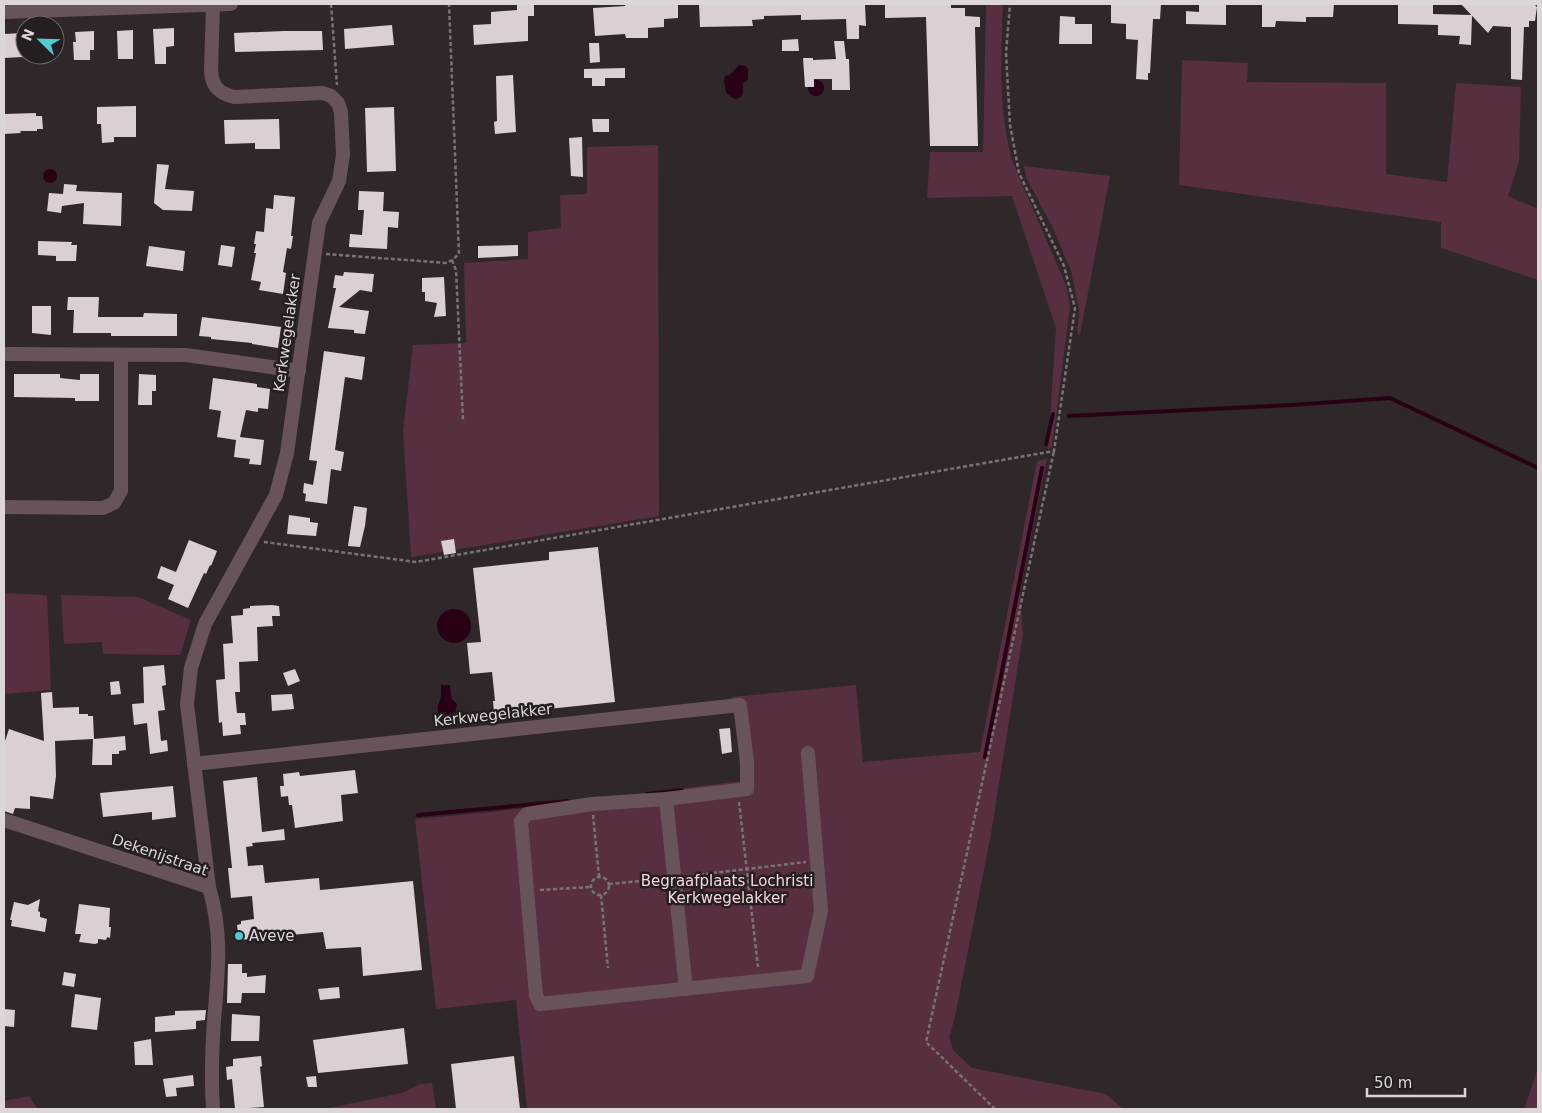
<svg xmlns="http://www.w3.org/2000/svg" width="1542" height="1113" font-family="'DejaVu Sans',sans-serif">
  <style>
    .green { fill: #572f40 }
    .water { fill: #280114 }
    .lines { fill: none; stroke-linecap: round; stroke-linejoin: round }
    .stream { stroke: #280114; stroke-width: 4 }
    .building { fill: #dacfd2 }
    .path { stroke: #7a7376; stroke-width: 2.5; stroke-dasharray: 4 2.5; stroke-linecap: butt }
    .minor { stroke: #69535b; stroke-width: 14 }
    .poi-dot { fill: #52cbd7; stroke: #251e20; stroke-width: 2 }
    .labels { text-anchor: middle; stroke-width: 5; stroke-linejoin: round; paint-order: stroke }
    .street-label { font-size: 15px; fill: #dcd6d8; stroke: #251e20 }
    .park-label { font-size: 15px; fill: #f7d5e1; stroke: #251e20 }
    .poi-label { font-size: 15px; fill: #dcd6d8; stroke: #251e20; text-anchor: start }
  </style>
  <rect width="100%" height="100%" fill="#2f272a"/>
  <g class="green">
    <path d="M 986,4 L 1003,4 C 1001,57 998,111 1013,163 L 1066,285 L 1070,306 L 1052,448 L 1048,449 L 1056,328 L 1012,196 L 927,198 L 930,152 L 983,152 Z"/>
    <path d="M 1182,60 L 1248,63 L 1247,82 L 1386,83 L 1386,174 L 1447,182 L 1456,83 L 1521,87 L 1519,162 L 1508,196 L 1536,208 L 1538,202 L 1538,280 L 1441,248 L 1441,222 L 1179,185 Z"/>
    <path d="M 658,145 L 659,516 L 411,557 L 403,431 L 413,345 L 466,343 L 464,263 L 528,259 L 528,232 L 561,228 L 560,195 L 587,194 L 587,147 Z"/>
    <path d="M 1024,166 L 1110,176 L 1080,335 L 1077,334 L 1079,310 L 1071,271 L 1054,230 L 1026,177 Z"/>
    <path d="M 1047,459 L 1020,591 L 1023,634 L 991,834 L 955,1017 L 949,1037 L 953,1050 L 972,1068 L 1106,1094 L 1123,1109 L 527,1109 L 516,1000 L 436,1009 L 415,819 L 492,812 L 741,781 L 735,709 L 732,697 L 856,685 L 863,762 L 980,752 L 1037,461 Z"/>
    <path d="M 4,593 L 47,595 L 51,690 L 4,694 Z"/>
    <path d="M 61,595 L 138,597 L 191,620 L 180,655 L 103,654 L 102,642 L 64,644 Z"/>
    <path d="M 1538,1068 L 1538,1109 L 1524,1109 Z"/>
    <path d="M 432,1083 L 436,1109 L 324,1109 L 402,1093 L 420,1084 Z"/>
    <path d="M 29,1096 L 38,1109 L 4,1109 L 4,1101 Z"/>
  </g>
  <g class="water">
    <path d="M 739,65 L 746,66 L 748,69 L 748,80 L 743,83 C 742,91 746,98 734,99 L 726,93 L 724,81 L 725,76 L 731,74 Z"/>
    <circle cx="816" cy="88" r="8"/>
    <circle cx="50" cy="176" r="7"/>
    <circle cx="454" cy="626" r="17"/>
    <path d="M 441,685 L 450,685 L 451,698 L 457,704 L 455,714 L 448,718 L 441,717 C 434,708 440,704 441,695 C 441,692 441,689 441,685 Z"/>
  </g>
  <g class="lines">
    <g class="stream">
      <path d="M 1069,416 L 1291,405 L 1390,398 L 1538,468"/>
      <path d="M 1046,444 L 1053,414"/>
      <path d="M 985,757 L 1042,468"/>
      <path d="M 647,794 L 682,790"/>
      <path d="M 418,815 L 568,801"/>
    </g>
  </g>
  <g class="building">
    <path d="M 517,4 L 534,4 L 534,16 L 528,16 L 528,41 L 474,45 L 473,25 L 491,24 L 491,12 L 517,10 Z"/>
    <path d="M 625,4 L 678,4 L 678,18 L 664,19 L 664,27 L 648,28 L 648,38 L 626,38 L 625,34 L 595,36 L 593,8 L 625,6 Z"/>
    <path d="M 699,4 L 865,4 L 866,26 L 859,25 L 859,39 L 847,39 L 846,19 L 801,20 L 801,15 L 764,16 L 764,19 L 752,20 L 753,26 L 700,27 Z"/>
    <path d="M 885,4 L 951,4 L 951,8 L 965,8 L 965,16 L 980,17 L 980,27 L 975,27 L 978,146 L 930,146 L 926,17 L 885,18 Z"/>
    <path d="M 1111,4 L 1161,4 L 1160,19 L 1153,19 L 1150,73 L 1148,73 L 1148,80 L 1136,79 L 1138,40 L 1126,39 L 1126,24 L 1111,23 Z"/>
    <path d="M 1199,4 L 1226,4 L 1226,25 L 1186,24 L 1186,11 L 1199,12 Z"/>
    <path d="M 1262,4 L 1334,4 L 1333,17 L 1306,17 L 1306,22 L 1276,21 L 1275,27 L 1262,27 Z"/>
    <path d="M 1398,4 L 1433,4 L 1433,14 L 1472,15 L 1471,45 L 1459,44 L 1460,36 L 1438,35 L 1438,25 L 1398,24 Z"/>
    <path d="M 1461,4 L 1534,4 L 1537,7 L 1535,21 L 1529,21 L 1529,27 L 1524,27 L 1522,80 L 1511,79 L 1511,27 L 1493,26 L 1488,33 Z"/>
    <path d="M 1060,16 L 1075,17 L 1075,24 L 1092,24 L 1092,44 L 1059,44 Z"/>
    <path d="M 392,25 L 394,45 L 345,49 L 344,29 Z"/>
    <path d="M 174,28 L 174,46 L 166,47 L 166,64 L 155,64 L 153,29 Z"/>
    <path d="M 133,30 L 133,59 L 118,59 L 117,31 Z"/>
    <path d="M 94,31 L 94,50 L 90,50 L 90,60 L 74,60 L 73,42 L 76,42 L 75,32 Z"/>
    <path d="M 284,31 L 322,31 L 323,50 L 235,52 L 234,33 Z"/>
    <path d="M 22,33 L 23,57 L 4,58 L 4,34 Z"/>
    <path d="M 798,39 L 799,51 L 782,51 L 782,40 Z"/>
    <path d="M 834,41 L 844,41 L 846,59 L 849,59 L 850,90 L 832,90 L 832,79 L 814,79 L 814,87 L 805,87 L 803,58 L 813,58 L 813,60 L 836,59 Z"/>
    <path d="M 589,43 L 599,43 L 600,62 L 590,63 Z"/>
    <path d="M 625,68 L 625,78 L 605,78 L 605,86 L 592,86 L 592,78 L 584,78 L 584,69 Z"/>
    <path d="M 513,75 L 516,132 L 495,134 L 494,122 L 497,121 L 496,76 Z"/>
    <path d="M 136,106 L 136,137 L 114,137 L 114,142 L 102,143 L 101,124 L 97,124 L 97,107 Z"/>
    <path d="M 394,107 L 396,171 L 367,172 L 365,108 Z"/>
    <path d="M 36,113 L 36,116 L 42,116 L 43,129 L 37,129 L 37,131 L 20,131 L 21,133 L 4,134 L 4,114 Z"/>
    <path d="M 279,119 L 280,149 L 255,149 L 255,143 L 225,144 L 224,120 Z"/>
    <path d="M 592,119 L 609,119 L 609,132 L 593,132 Z"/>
    <path d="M 582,137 L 583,177 L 571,176 L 569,138 Z"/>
    <path d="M 157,164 L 169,165 L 165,189 L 194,191 L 192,211 L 163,210 L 154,203 Z"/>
    <path d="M 64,184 L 77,185 L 76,191 L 122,193 L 121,226 L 83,224 L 84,203 L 62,206 L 61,213 L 47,211 L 49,193 L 63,194 Z"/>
    <path d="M 359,191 L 384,192 L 383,211 L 399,212 L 398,228 L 388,227 L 387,249 L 349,247 L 350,234 L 362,235 L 364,210 L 358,210 Z"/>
    <path d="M 274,195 L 295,197 L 291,236 L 293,236 L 291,249 L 287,248 L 283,272 L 286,273 L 283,294 L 259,290 L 261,282 L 251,280 L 256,253 L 254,253 L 256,244 L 254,244 L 256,231 L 264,232 L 266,208 L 273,209 Z"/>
    <path d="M 38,241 L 72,242 L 71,245 L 77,245 L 76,261 L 56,261 L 56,256 L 38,255 Z"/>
    <path d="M 221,245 L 235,247 L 232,267 L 218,265 Z"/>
    <path d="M 518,245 L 518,256 L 478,258 L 478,246 Z"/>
    <path d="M 149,246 L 185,251 L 183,271 L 146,266 Z"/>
    <path d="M 344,272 L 374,274 L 372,292 L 360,290 L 339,307 L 369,311 L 365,334 L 354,333 L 354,330 L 328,328 L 336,288 L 333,288 L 335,275 L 343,276 Z"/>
    <path d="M 444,277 L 446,316 L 434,317 L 437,303 L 425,301 L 425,292 L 422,292 L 422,278 Z"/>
    <path d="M 68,297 L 99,297 L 98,317 L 143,317 L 144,313 L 177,314 L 177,336 L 111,336 L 111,333 L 73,333 L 74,310 L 67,310 Z"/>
    <path d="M 32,306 L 51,306 L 51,335 L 32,333 Z"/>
    <path d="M 202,317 L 281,327 L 278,348 L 252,344 L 252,343 L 211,339 L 211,337 L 199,336 Z"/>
    <path d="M 324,351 L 365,357 L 362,380 L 345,377 L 335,450 L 344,452 L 341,471 L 331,469 L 327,504 L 305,501 L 306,494 L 303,493 L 304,483 L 313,485 L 317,461 L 309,460 Z"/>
    <path d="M 14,374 L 60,374 L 60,378 L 80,380 L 80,374 L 99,374 L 99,401 L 75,401 L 75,398 L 14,397 Z"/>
    <path d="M 139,374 L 156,375 L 156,391 L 152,391 L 152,405 L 138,405 Z"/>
    <path d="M 213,378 L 257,384 L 257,387 L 270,389 L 268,409 L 258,408 L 258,412 L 246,410 L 240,437 L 264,440 L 261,465 L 249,464 L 250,459 L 234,457 L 236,440 L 217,437 L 221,411 L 209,409 Z"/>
    <path d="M 354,506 L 367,508 L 365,526 L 360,547 L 348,546 Z"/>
    <path d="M 289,515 L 310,518 L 310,522 L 318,523 L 316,536 L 287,534 Z"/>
    <path d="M 454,539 L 456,553 L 444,555 L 441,541 Z"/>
    <path d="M 189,540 L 217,551 L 211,566 L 210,565 L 206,574 L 204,573 L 188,608 L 168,599 L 174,585 L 157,578 L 161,566 L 176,572 Z"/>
    <path d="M 598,547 L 615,702 L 529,711 L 528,708 L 494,712 L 493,701 L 495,701 L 492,672 L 470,674 L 467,643 L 481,642 L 473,568 L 549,560 L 549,552 Z"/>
    <path d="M 272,605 L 279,606 L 280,616 L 272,616 L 273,626 L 257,627 L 258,661 L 239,662 L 240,692 L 235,692 L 237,713 L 245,713 L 246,725 L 240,725 L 241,734 L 223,736 L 222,722 L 219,723 L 216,680 L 225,679 L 223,644 L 233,643 L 231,616 L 243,615 L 243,609 L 250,608 L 250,606 Z"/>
    <path d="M 164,665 L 166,685 L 162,686 L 165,710 L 158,711 L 161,741 L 167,740 L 168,751 L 150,754 L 147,723 L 134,725 L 132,704 L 144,703 L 143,667 Z"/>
    <path d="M 295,669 L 300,681 L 288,686 L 283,673 Z"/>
    <path d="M 119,681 L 121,694 L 111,695 L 110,682 Z"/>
    <path d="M 52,692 L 53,708 L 79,707 L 79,714 L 88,714 L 88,716 L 93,716 L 94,739 L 125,736 L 126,750 L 119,751 L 119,754 L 112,754 L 112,765 L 92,765 L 93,739 L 55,741 L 56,776 L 53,799 L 30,796 L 30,809 L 15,808 L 13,814 L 4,811 L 4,744 L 9,729 L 44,741 L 41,693 Z"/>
    <path d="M 292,694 L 294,709 L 272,711 L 271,695 Z"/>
    <path d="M 730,728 L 732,752 L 722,754 L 719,729 Z"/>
    <path d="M 355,770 L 358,793 L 341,795 L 343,821 L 295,828 L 292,805 L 289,805 L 288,796 L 281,797 L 280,786 L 284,786 L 283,774 L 299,772 L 300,776 Z"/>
    <path d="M 257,777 L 262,832 L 284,829 L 285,840 L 252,843 L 253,846 L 246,847 L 248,866 L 263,865 L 265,883 L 319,878 L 320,890 L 413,881 L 422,970 L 363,976 L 361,947 L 326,949 L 323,932 L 239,940 L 237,925 L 241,924 L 241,921 L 254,919 L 252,896 L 231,898 L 228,868 L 232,868 L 223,781 Z"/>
    <path d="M 173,786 L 176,817 L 152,820 L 152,812 L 103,817 L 100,793 Z"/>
    <path d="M 40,899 L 38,911 L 40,912 L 40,917 L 47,919 L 45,932 L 11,926 L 12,920 L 10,920 L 14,902 L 28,905 Z"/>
    <path d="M 79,904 L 110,908 L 109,927 L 111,927 L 110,938 L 107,937 L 106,940 L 98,939 L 98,943 L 95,944 L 79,942 L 81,934 L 75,934 Z"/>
    <path d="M 228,964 L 242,964 L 242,973 L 247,973 L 247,977 L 266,975 L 265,993 L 242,993 L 241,1003 L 227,1003 Z"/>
    <path d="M 64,972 L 76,974 L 74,987 L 62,985 Z"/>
    <path d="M 339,987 L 340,998 L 320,1000 L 318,989 Z"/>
    <path d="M 75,994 L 101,998 L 97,1030 L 71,1027 Z"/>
    <path d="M 4,1009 L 15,1010 L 14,1027 L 4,1026 Z"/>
    <path d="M 206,1010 L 205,1020 L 196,1021 L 196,1029 L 155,1032 L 155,1017 L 175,1015 L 175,1011 Z"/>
    <path d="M 232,1014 L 260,1016 L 259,1041 L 231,1041 Z"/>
    <path d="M 404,1028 L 408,1064 L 318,1073 L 313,1040 Z"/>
    <path d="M 151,1039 L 153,1065 L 135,1065 L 134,1042 Z"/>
    <path d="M 261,1056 L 262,1066 L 260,1067 L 264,1107 L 235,1109 L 232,1079 L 227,1080 L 226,1067 L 233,1066 L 233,1059 Z"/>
    <path d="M 514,1056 L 520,1109 L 456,1109 L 451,1064 Z"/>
    <path d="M 193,1075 L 194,1086 L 176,1088 L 177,1096 L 166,1097 L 163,1079 Z"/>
    <path d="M 316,1076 L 317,1087 L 308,1087 L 306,1077 Z"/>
  </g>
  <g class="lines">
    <g class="path">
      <path d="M 331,4 L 337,85"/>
      <path d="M 326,254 L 446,263 L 452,260 L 459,254 L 449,4"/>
      <path d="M 452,260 L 456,270 L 463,420"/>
      <path d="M 264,542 L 416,562 L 1054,451 L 1075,308 L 1064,266 L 1019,173 L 1010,125 L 1006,53 L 1010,4"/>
      <path d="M 739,802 L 758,967"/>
      <path d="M 593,815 L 599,876"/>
      <path d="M 687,876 L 806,862"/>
      <circle cx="600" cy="886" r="9"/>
      <path d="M 609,884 L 662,879"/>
      <path d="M 540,890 L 591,887"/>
      <path d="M 601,895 L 608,968"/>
      <path d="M 995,1109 L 926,1042 L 1054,451"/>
    </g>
    <g class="minor">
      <path d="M 4,12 L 231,4"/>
      <path d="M 4,354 L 186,355 L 299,371"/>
      <path d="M 4,507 L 103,508 L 114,503 L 121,491 L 121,355"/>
      <path d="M 194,764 L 740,705 L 747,761 L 747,789 L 666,799 L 592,804 L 527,814 L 521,821 L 536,995 L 540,1004 L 807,976 L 821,911 L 808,753"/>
      <path d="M 666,799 L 686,989"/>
      <path d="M 4,820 L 209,887"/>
      <path d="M 213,1109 C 211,1080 212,1050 214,1021 C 218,972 223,935 209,887 L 187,704 L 191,668 L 205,624 L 276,495 L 287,453 L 319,223 L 339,181 L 343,155 L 341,112 L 338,103 L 331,96 L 323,93 L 234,97 C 219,93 212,87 211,71 L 213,4"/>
    </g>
  </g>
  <circle class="poi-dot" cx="239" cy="936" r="5"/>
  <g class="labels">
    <g class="street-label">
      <text transform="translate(287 333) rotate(-82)" y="5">Kerkwegelakker</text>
      <text transform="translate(493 715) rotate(-6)" y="5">Kerkwegelakker</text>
      <text transform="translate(160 855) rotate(19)" y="5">Dekenijstraat</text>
    </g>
    <g class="park-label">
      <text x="727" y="886">Begraafplaats Lochristi<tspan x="727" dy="17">Kerkwegelakker</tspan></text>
    </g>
    <g class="poi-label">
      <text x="249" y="941">Aveve</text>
    </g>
  </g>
  <rect width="1542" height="1113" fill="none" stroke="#dcd6d8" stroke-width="10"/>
  <g transform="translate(40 40) rotate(293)"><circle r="24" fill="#251e20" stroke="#6e686a"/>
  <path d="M0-4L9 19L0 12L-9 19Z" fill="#52cbd7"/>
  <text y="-8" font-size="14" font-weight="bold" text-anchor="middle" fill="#dcd6d8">N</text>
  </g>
  <path d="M1367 1088v8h98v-8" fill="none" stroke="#dcd6d8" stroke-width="2.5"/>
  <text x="1374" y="1088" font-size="15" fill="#dcd6d8" stroke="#251e20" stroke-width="4" paint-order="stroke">50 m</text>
</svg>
